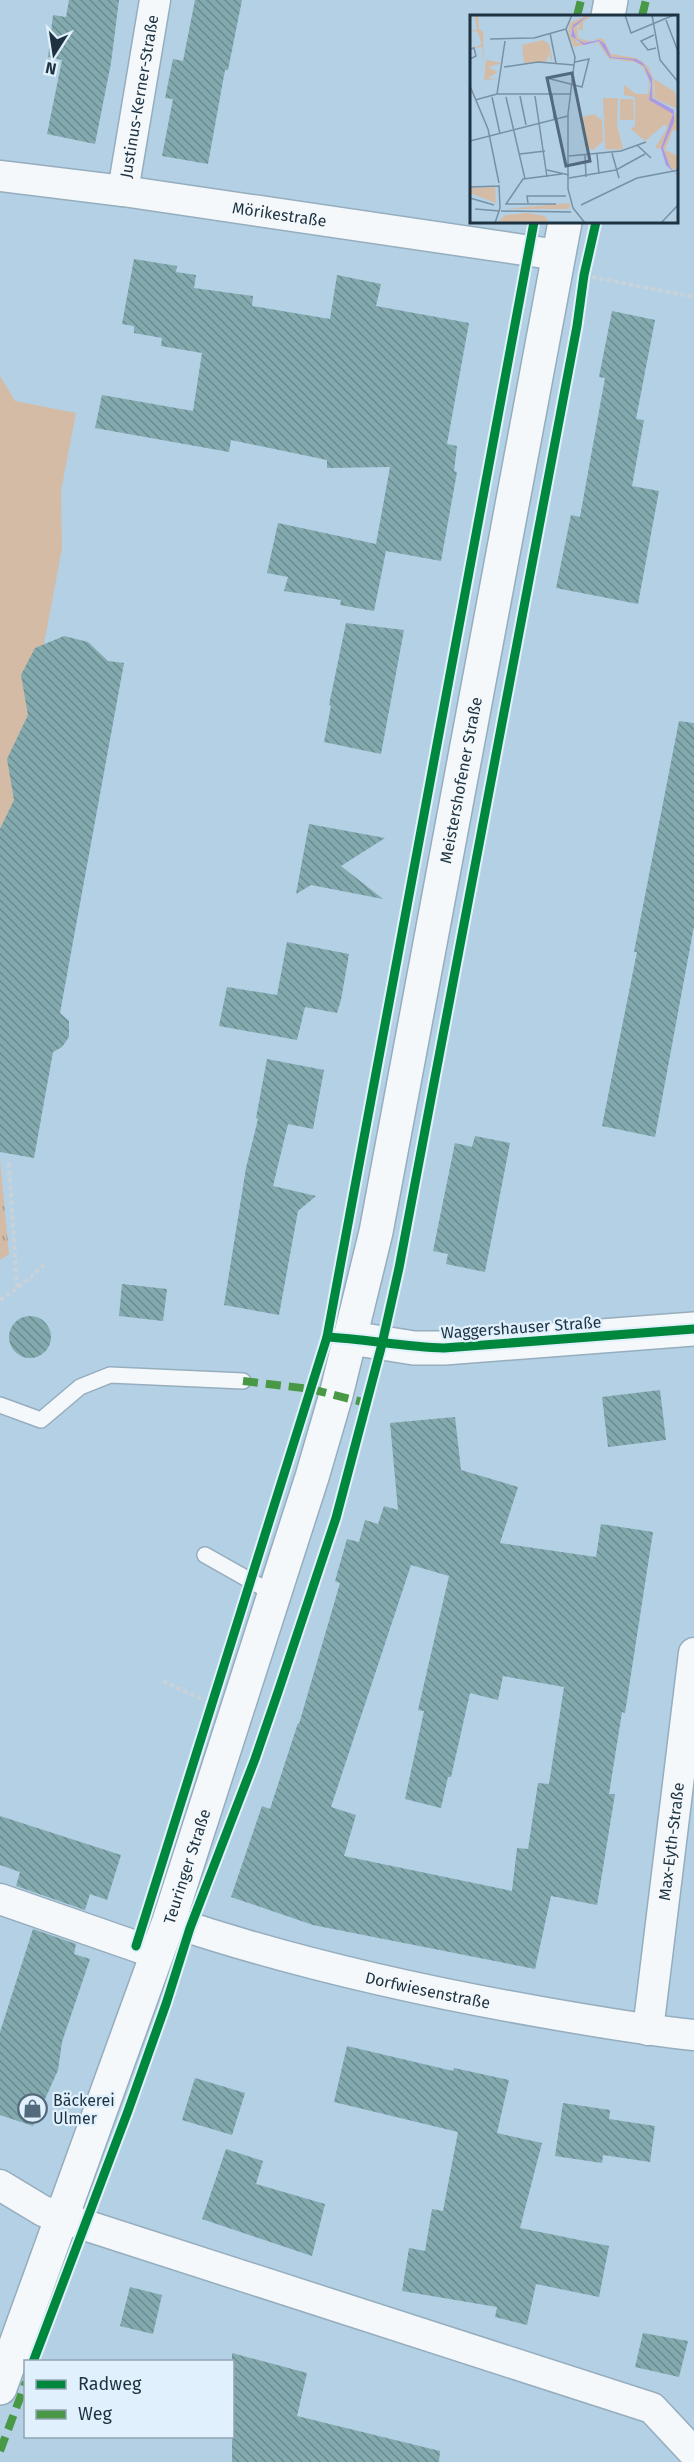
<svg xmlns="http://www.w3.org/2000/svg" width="694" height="2462" font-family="'Fira Sans',sans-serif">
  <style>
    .grass { fill: url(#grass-tufts) }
    .pitch { fill: #d4bba6 }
    .building { fill: url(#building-back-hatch); fill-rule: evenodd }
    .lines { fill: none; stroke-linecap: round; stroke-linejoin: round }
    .service-casing { stroke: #96adbe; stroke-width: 18 }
    .minor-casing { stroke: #96adbe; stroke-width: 33 }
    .tertiary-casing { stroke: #96adbe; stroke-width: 36 }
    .path { stroke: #c8d2d8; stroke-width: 4; stroke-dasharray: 4.5 3; stroke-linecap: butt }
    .service { stroke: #f4f8fb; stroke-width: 15 }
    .minor { stroke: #f4f8fb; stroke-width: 30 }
    .tertiary { stroke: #f4f8fb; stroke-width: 33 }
    .quiet { stroke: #499846; stroke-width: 8; stroke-dasharray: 15 8; stroke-linecap: butt }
    .cycleway-casing { stroke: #e0f0fc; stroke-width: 13 }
    .cycleway { stroke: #00873e; stroke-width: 9 }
    .labels { text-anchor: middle; stroke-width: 4.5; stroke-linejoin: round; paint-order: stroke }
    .street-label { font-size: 16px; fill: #1d3342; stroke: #e0f0fc }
    .poi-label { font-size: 16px; fill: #1d3342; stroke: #e0f0fc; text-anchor: start }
    .inset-road { fill: none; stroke: #7791a4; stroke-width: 1.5 }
    .view { fill: #526a7b; fill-opacity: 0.15; stroke: #526a7b; stroke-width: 3 }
    .inset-edge { fill: none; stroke: #1d3342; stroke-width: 3 }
  </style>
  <defs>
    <pattern id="grass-tufts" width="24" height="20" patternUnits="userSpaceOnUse" patternTransform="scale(1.5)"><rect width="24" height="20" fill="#d4bba6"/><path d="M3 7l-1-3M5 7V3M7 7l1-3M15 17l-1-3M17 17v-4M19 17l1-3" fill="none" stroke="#ab9989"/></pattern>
    <pattern id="building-back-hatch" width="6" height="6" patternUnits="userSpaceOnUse" patternTransform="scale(1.5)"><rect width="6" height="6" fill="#83aaaf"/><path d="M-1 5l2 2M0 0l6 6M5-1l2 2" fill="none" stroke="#6b8b90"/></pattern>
  </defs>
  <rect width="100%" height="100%" fill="#b3d0e5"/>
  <path class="grass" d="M 0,1160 L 9,1254 L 0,1260 Z"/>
  <path class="pitch" d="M 0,376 L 15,401 L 76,413 L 61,491 L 62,548 L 0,879 Z"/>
  <g class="building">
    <path d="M 69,0 L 119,0 L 111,63 L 95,144 L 47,134 L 62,60 L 48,57 L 53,15 L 66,17 Z"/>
    <path d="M 195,0 L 242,0 L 228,70 L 225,70 L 208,164 L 162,156 L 173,99 L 165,98 L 173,59 L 183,61 Z"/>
    <path d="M 134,259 L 177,266 L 176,272 L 196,275 L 194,288 L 253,296 L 252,306 L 330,319 L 337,275 L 381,284 L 376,306 L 469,323 L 447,444 L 457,446 L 454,471 L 457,472 L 441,561 L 386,551 L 374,611 L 340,605 L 341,600 L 284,591 L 288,577 L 267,573 L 278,523 L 376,544 L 390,467 L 327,468 L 327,460 L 231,440 L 229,452 L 95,428 L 102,395 L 193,411 L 202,353 L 161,346 L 162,338 L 134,333 L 134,326 L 122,324 Z"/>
    <path d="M 612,311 L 655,320 L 636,419 L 644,420 L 632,486 L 659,491 L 638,604 L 556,588 L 571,515 L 580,517 L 605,378 L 599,377 Z"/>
    <path d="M 346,623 L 404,630 L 381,754 L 324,742 L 331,706 L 329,705 Z"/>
    <path d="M 64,636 L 88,642 L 108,661 L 124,663 L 60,1013 L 69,1021 L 69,1037 L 62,1047 L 53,1052 L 34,1158 L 0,1152 L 0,829 L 14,800 L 7,759 L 28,715 L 21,675 L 35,648 Z"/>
    <path d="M 679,721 L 694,723 L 694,926 L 655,1137 L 602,1126 L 637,952 L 634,952 Z"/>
    <path d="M 309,824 L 385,838 L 341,866 L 383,899 L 311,885 L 296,894 Z"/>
    <path d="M 287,942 L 349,954 L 341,1000 L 337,1013 L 305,1007 L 297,1040 L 219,1026 L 227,987 L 277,995 Z"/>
    <path d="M 267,1059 L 324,1070 L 313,1129 L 288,1124 L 273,1186 L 316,1196 L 298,1211 L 279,1315 L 224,1305 L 246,1168 L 258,1119 L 256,1118 Z"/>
    <path d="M 475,1136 L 510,1143 L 485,1272 L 446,1264 L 448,1254 L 433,1251 L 455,1143 L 472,1147 Z"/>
    <path d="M 122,1284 L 167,1289 L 163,1321 L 119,1316 Z"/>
    <circle cx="30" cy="1337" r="21"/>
    <path d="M 660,1390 L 666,1440 L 608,1447 L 602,1397 Z"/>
    <path d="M 455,1417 L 461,1470 L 518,1487 L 500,1543 L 596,1557 L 601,1524 L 653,1532 L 625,1713 L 622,1712 L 609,1794 L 615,1794 L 597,1905 L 551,1896 L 535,1969 L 313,1925 L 231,1897 L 262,1806 L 270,1809 L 298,1723 L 299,1724 L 340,1583 L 335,1581 L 347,1539 L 359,1542 L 365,1520 L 378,1524 L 384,1506 L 398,1510 L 390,1423 ZM 411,1565 L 449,1576 L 418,1710 L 424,1711 L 405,1799 L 441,1808 L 448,1777 L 451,1777 L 470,1693 L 498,1700 L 503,1676 L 564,1687 L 549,1784 L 538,1783 L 528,1849 L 517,1848 L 512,1891 L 344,1856 L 356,1815 L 331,1807 Z"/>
    <path d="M 0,1816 L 121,1855 L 107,1900 L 90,1894 L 85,1910 L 16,1886 L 20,1872 L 0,1865 Z"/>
    <path d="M 33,1929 L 76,1944 L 74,1954 L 90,1959 L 62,2042 L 58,2070 L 33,2126 L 0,2115 L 0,2032 Z"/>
    <path d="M 347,2046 L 453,2071 L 454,2068 L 509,2080 L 497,2133 L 542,2143 L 520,2228 L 609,2246 L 599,2297 L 536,2284 L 527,2325 L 495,2317 L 497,2307 L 402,2291 L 409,2248 L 425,2251 L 432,2209 L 443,2211 L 458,2132 L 334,2102 Z"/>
    <path d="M 195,2078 L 245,2093 L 232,2135 L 182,2120 Z"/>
    <path d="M 563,2103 L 610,2110 L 609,2119 L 655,2126 L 650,2162 L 603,2155 L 602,2163 L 555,2156 Z"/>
    <path d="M 226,2149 L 263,2161 L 256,2184 L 325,2204 L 312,2256 L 202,2219 Z"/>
    <path d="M 130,2287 L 162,2295 L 153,2334 L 120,2326 Z"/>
    <path d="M 643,2333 L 688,2341 L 679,2377 L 635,2367 Z"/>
    <path d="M 232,2353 L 307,2373 L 297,2416 L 440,2451 L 439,2462 L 232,2462 Z"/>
  </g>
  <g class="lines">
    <defs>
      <g id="service">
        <path d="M 0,1405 L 41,1420 L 80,1387 L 110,1375 L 243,1381"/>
        <path d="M 205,1555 L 274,1594"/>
      </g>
      <g id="minor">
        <path id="s1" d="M 0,176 L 123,191 L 558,255"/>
        <path id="s2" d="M 123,191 L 155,0"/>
        <path d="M 0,1899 L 158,1954"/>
        <path id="s3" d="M 169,1921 C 291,1962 414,1990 541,2012 C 592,2021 643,2030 694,2035"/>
        <path id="s4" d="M 648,2030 L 694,1653"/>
        <path d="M 0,2185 L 43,2211 L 63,2218 L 652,2408 L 694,2453"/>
      </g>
      <g id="tertiary">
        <path d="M 608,16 L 611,0"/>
        <path d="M 351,1338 L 414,1348 L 444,1348 L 694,1329"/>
        <path id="s5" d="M 0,2388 L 169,1921 L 312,1477 L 336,1395 L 376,1232 L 565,222"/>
      </g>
    </defs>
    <use href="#service" class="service-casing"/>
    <use href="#minor" class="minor-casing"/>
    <use href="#tertiary" class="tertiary-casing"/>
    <g class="path">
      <path d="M 592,277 L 694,297"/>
      <path d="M 9,1163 L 17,1289"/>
      <path d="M 0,1300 L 17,1289 L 44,1265"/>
      <path d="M 163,1681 L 203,1700"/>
    </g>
    <use href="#service" class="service"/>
    <use href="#minor" class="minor"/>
    <use href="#tertiary" class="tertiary"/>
    <g class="quiet">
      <path d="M 577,16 L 581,0"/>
      <path d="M 642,16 L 646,0"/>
      <path d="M 243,1381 L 311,1389 L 366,1403"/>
      <path d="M 0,2451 L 26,2382"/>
    </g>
    <defs>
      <g id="cycleway">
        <path d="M 327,1337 C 366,1339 404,1347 444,1348 L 694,1329"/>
        <path d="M 136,1946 L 327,1337 L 534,222"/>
        <path d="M 33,2362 L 128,2111 L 166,2004 L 190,1928 L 255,1759 L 278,1692 L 336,1518 L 382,1344 L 399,1268 L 577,326 L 584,275 L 596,222"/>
      </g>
    </defs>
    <use href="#cycleway" class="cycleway-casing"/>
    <use href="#cycleway" class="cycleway"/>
  </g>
  <defs>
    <symbol id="shop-ring" viewBox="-11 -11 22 22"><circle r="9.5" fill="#e0f0fc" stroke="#526a7b" stroke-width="1.5"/><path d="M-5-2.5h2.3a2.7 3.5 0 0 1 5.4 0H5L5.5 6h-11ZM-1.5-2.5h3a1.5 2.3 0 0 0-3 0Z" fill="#526a7b"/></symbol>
  </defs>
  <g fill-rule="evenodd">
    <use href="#shop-ring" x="16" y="2092" width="33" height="33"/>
  </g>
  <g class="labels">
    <g class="street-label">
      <text dy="6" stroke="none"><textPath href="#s2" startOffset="96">Justinus-Kerner-Straße</textPath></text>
      <text dy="6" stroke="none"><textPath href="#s1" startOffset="282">Mörikestraße</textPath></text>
      <text dy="6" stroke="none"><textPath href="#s5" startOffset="1676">Meistershofener Straße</textPath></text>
      <text transform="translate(521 1327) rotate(-4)" y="6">Waggershauser Straße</text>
      <text dy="6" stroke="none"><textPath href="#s4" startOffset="190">Max-Eyth-Straße</textPath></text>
      <text dy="6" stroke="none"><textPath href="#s5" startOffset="554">Teuringer Straße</textPath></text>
      <text dy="6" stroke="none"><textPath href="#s3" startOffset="268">Dorfwiesenstraße</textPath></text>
    </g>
    <g class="poi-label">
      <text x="53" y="2106">Bäckerei<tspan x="53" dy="18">Ulmer</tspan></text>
    </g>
  </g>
  <g transform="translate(470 15)">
    <rect width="208" height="208" fill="#b3d0e5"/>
    <path d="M 73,25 L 79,29 L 82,42 L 81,47 L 79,38 L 76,47 L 54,48 L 52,30 ZM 16,45 L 33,48 L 18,52 L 28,57 L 18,63 L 27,64 L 14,65 Z" fill="#d4bba6"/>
    <path d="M 0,0 L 8,0 L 9,14 L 13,17 L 14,47 L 12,32 L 2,33 L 11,30 L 11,26 L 7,16 L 0,17 L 7,14 L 5,1 ZM 117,0 L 100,18 L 108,28 L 129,26 L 142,44 L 162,45 L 171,48 L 178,56 L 180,63 L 179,85 L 202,97 L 203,107 L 191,134 L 185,133 L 197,113 L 195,109 L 175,126 L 160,113 L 165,112 L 165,82 L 154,80 L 154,70 L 166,79 L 178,79 L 179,66 L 173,52 L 165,47 L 139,44 L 128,27 L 104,32 L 98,19 L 100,8 ZM 119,0 L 123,0 L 113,7 L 113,15 L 108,15 L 110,9 L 107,11 L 108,23 L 118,26 L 130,23 L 134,25 L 141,39 L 166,43 L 173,47 L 178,52 L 183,63 L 184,83 L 207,94 L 182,83 L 182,63 L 173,48 L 141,42 L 135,29 L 126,24 L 114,28 L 106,24 L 103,13 ZM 206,97 L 208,115 L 203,115 L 195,135 L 208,141 L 208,154 L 201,154 L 193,133 ZM 25,172 L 26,188 L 0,178 L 2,173 ZM 100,188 L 99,194 L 36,194 ZM 58,198 L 75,201 L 80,208 L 27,208 L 35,200 Z" fill="#d4bba6"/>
    <path d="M 184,64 L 205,77 L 208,94 L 185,83 Z" fill="#d4bba6"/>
    <path d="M 133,83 L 148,83 L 147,110 L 153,134 L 130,136 L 147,134 L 135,134 ZM 150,84 L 163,84 L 164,105 L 150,105 ZM 124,99 L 132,105 L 133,126 L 123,135 L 115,132 L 113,102 Z" fill="#d4bba6"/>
    <path d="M 119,0 L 103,13 L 106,24 L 114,28 L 129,25 L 135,29 L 141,42 L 166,44 L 173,48 L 182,63 L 182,83 L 204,95 L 204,107 L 193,133 L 200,152 L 208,161 L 196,150 L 191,133 L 203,99 L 179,85 L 181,69 L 174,51 L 162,45 L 140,43 L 129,26 L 114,30 L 101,21 L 103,10 Z" fill="#aa99e4"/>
    <path class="inset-road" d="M 102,0 L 96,14 L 105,42 L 98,99 L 98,174 L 103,193 L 115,208M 155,0 L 161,18 L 204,0M 182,0 L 190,45 L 209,68M 196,5 L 209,39M 80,18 L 86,48M 184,20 L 171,26 L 178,35 L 186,33M 20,24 L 64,23 L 96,14M 0,34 L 4,33 L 6,41 L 0,44M 34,52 L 68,47 L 104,50M 77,63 L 112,72 L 119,44 L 105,47M 0,71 L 18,114 L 29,168M 27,79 L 35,26M 82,79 L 84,104M 50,81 L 56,110M 65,81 L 77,162M 22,82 L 30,119M 36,82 L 55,164M 5,85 L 27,79 L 100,79M 0,126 L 98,101M 167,130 L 181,143M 142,138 L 149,163M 50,139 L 75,136M 127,139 L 129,159M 115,140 L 116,162M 99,141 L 151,136 L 176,127M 77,155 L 99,160M 99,163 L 146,155 L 175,139M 0,172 L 29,171M 0,183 L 24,190M 58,188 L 57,181 L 96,181M 86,189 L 36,189 L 53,164 L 92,159M 111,190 L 167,163 L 209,155M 5,194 L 30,196M 31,196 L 101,197M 25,208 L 30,193 L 29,170M 191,208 L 209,189"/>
    <path class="view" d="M 102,58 L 120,146 L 96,151 L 77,63 Z"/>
    <rect width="208" height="208" class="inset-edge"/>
  </g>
  <rect x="24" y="2360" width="210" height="78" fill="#e0f0fc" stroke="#92a4b2" stroke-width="1.5"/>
  <rect x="36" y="2380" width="30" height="9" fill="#00873e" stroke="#92a4b2" stroke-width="1.5"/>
  <text x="78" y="2390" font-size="18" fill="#1d3342">Radweg</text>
  <rect x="36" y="2410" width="30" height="9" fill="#499846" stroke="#92a4b2" stroke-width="1.5"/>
  <text x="78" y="2420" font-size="18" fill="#1d3342">Weg</text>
  <g transform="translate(54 54) rotate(192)" stroke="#e0f0fc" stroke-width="4.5" paint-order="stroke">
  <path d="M0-4.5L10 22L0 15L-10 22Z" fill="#1d3342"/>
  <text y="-9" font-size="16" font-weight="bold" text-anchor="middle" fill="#1d3342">N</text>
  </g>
</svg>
